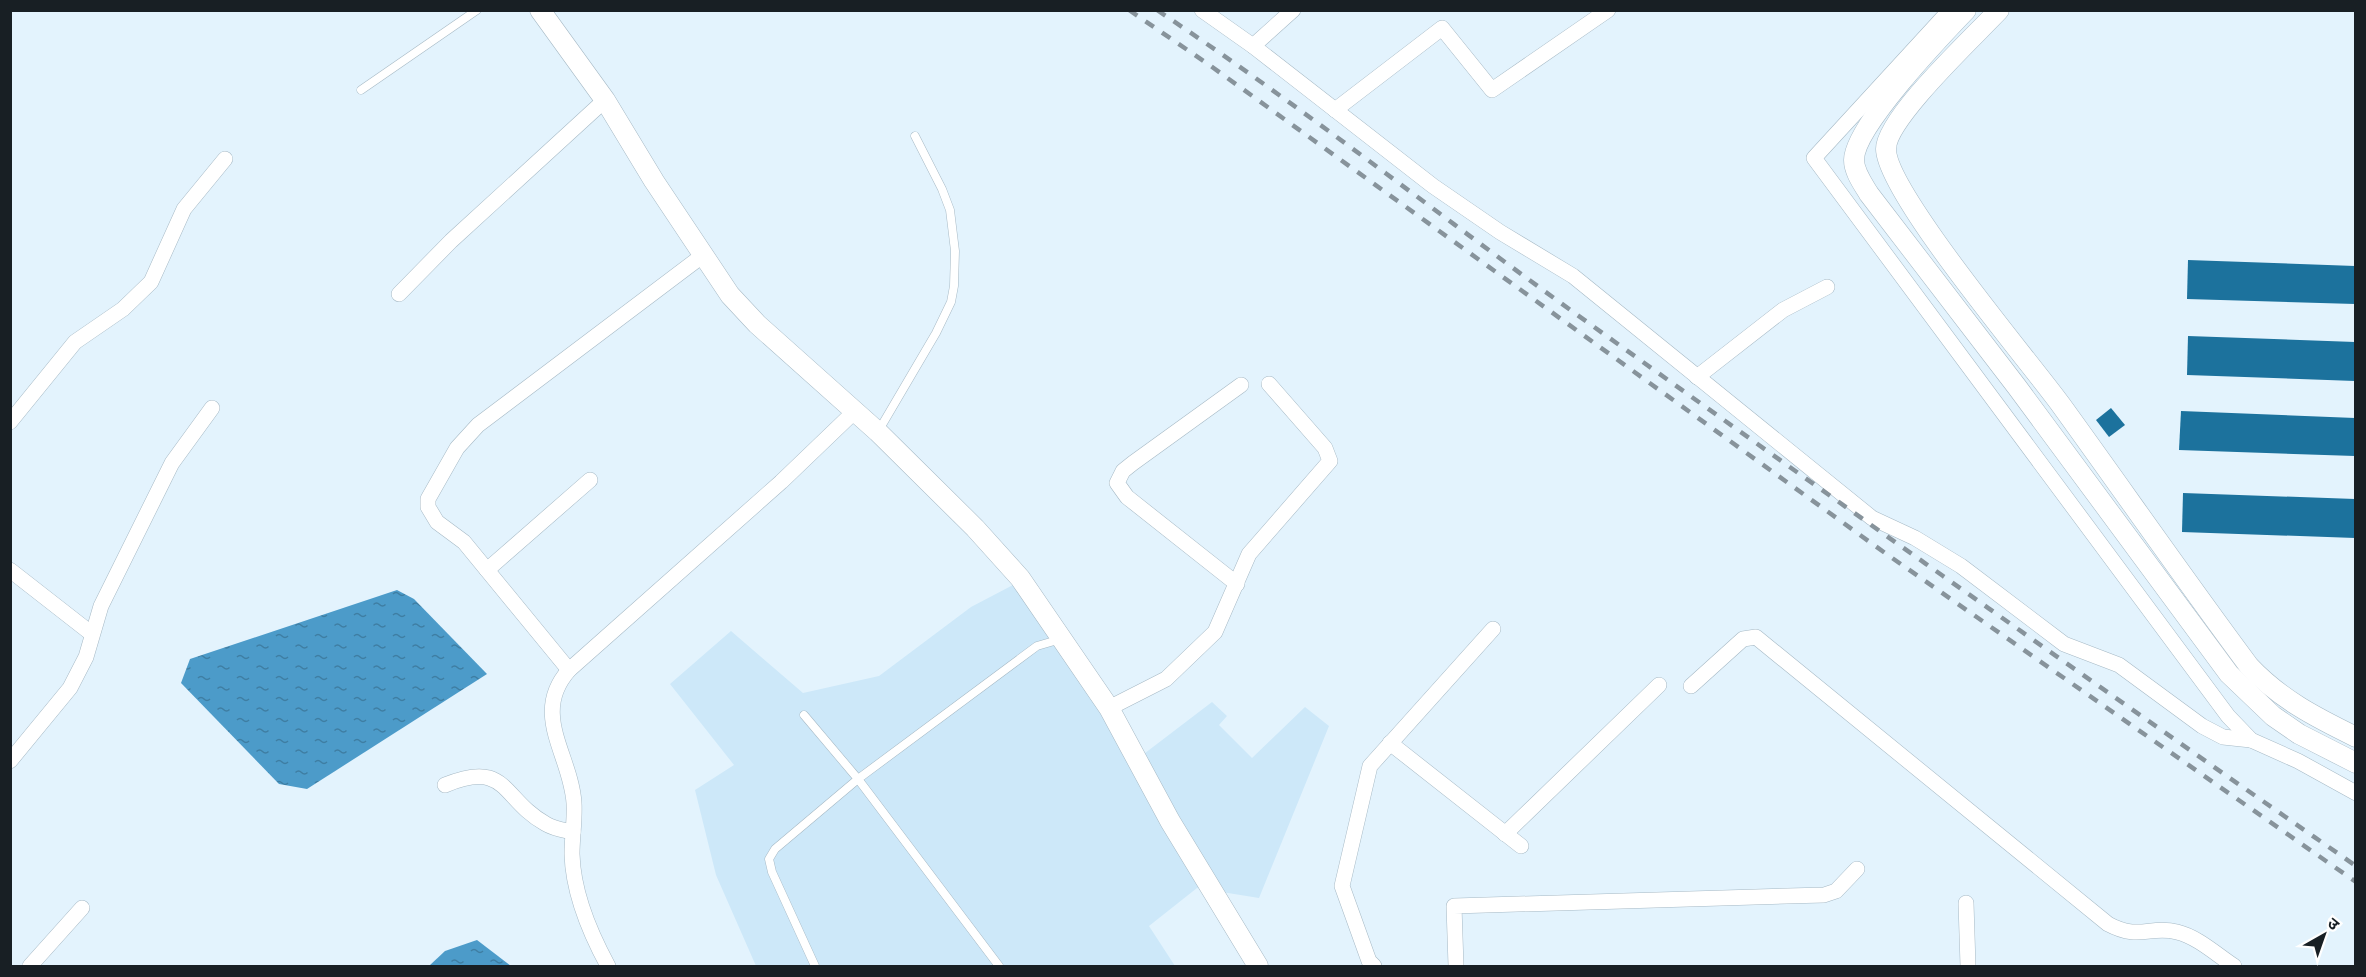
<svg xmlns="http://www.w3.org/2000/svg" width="2366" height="977" font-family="Figtree,'Noto Sans Devanagari',sans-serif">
  <defs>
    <pattern id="water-ripples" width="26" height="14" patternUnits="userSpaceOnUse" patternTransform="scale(1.5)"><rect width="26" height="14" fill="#4c9bc9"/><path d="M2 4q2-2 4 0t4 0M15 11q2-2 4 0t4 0" fill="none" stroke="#3e7ea3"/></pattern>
  </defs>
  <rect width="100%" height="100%" fill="#e3f3fd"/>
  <polygon fill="#cde8f9" points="1013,585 1097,697 1132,763 1212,702 1227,716 1219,725 1252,758 1305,707 1329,726 1259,898 1197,888 1149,926 1175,966 756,966 716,875 695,790 734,765 670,684 731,631 803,693 879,676 971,607"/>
  <g fill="url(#water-ripples)">
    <polygon points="397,590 414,599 487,674 307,789 279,784 181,683 190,659"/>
    <polygon points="477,940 511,966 429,966 445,951"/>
  </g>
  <g fill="#1c729d">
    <polygon points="2188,260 2355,266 2355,304 2187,299"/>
    <polygon points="2188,336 2355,342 2355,381 2187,375"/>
    <polygon points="2111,408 2125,425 2109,437 2096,420"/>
    <polygon points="2181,411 2355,418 2355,456 2179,450"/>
    <polygon points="2183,493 2355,499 2355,538 2182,532"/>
  </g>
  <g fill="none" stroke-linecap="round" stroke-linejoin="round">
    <defs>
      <g id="service">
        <polyline points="361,90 477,10"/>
        <polyline points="879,430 936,333 951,302 954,286 955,251 950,210 942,189 915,136"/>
        <polyline points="804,715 858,779 775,849 769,859 772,872 815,966"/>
        <polyline points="999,966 858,779 1037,646 1061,639"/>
      </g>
      <g id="minor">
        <polyline points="1202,10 1253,46 1433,186 1500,232 1573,276 1872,518 1915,538 1961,566 2064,644 2119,665 2202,726 2223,737 2251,740"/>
        <polyline points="1950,10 1814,158 2228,716 2251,740 2298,761 2356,793"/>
        <polyline points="1253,46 1293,10"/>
        <polyline points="1335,110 1442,28 1492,90 1608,10"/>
        <polyline points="399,294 451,241 605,100"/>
        <polyline points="1697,377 1783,310 1827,287"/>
        <polyline points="10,422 75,342 123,309 151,282 184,209 225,159"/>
        <polyline points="10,570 92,634"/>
        <polyline points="487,570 590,480"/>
        <polyline points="1237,584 1127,497 1117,483 1123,471 1133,463 1241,385"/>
        <polyline points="569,670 464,542 437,522 428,507 428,499 457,448 478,425 702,256"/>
        <path d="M1691,686L1743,639L1756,637L2108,924C2140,941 2150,925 2177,932C2198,937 2217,955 2234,966"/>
        <polyline points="1109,708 1166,679 1215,632 1249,554 1330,461 1325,448 1269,384"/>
        <polyline points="1390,743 1521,846"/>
        <polyline points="10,761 70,688 86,657 101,606 172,463 212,408"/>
        <path d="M445,785C508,759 501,799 546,824C554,829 564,830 573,832"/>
        <polyline points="1505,834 1659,685"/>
        <polyline points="1966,903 1968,966"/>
        <polyline points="30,966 82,908"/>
        <path d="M608,966C590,933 573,892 572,854C572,837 575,820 574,803C571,755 530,714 569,670L781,482L854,412"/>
        <polyline points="1374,966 1369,961 1342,886 1370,766 1493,629"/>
        <polyline points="1456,966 1454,906 1824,895 1836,891 1857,869"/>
      </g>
      <g id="tertiary">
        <polyline points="540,10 605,100 654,181 730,295 757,324 878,432 975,528 1020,578 1109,708 1170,821 1258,966"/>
        <path d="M1966,10C1940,37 1854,127 1854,160C1854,172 1863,184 1869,194L2017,387L2229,674L2273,716L2299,734L2356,763"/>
        <path d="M1999,10C1976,35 1886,118 1886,149C1886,192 2029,361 2061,405C2124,492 2185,580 2249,666C2280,699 2315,717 2356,737"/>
      </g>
    </defs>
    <use href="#service" stroke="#a6b9c5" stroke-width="9"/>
    <use href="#minor" stroke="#a6b9c5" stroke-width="16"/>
    <use href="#tertiary" stroke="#a6b9c5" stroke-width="21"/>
    <use href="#service" stroke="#fff" stroke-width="8"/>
    <use href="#minor" stroke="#fff" stroke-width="15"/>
    <use href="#tertiary" stroke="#fff" stroke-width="20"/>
    <g stroke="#87939b" stroke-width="4.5" stroke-dasharray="10 10" stroke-linecap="butt">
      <polyline points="1129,10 1208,64 1885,553 2356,882"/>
      <path d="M1157,10C1301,106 1436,213 1576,314C1835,500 2094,684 2356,866"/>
    </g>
  </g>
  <rect width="2366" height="977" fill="none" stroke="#181f24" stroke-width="24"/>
  <g transform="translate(2324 935) rotate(40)" stroke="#ffffff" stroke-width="4.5" paint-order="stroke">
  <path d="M0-4.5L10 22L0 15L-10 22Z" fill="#181f24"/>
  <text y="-9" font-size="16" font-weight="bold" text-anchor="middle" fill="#181f24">उ</text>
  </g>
</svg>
